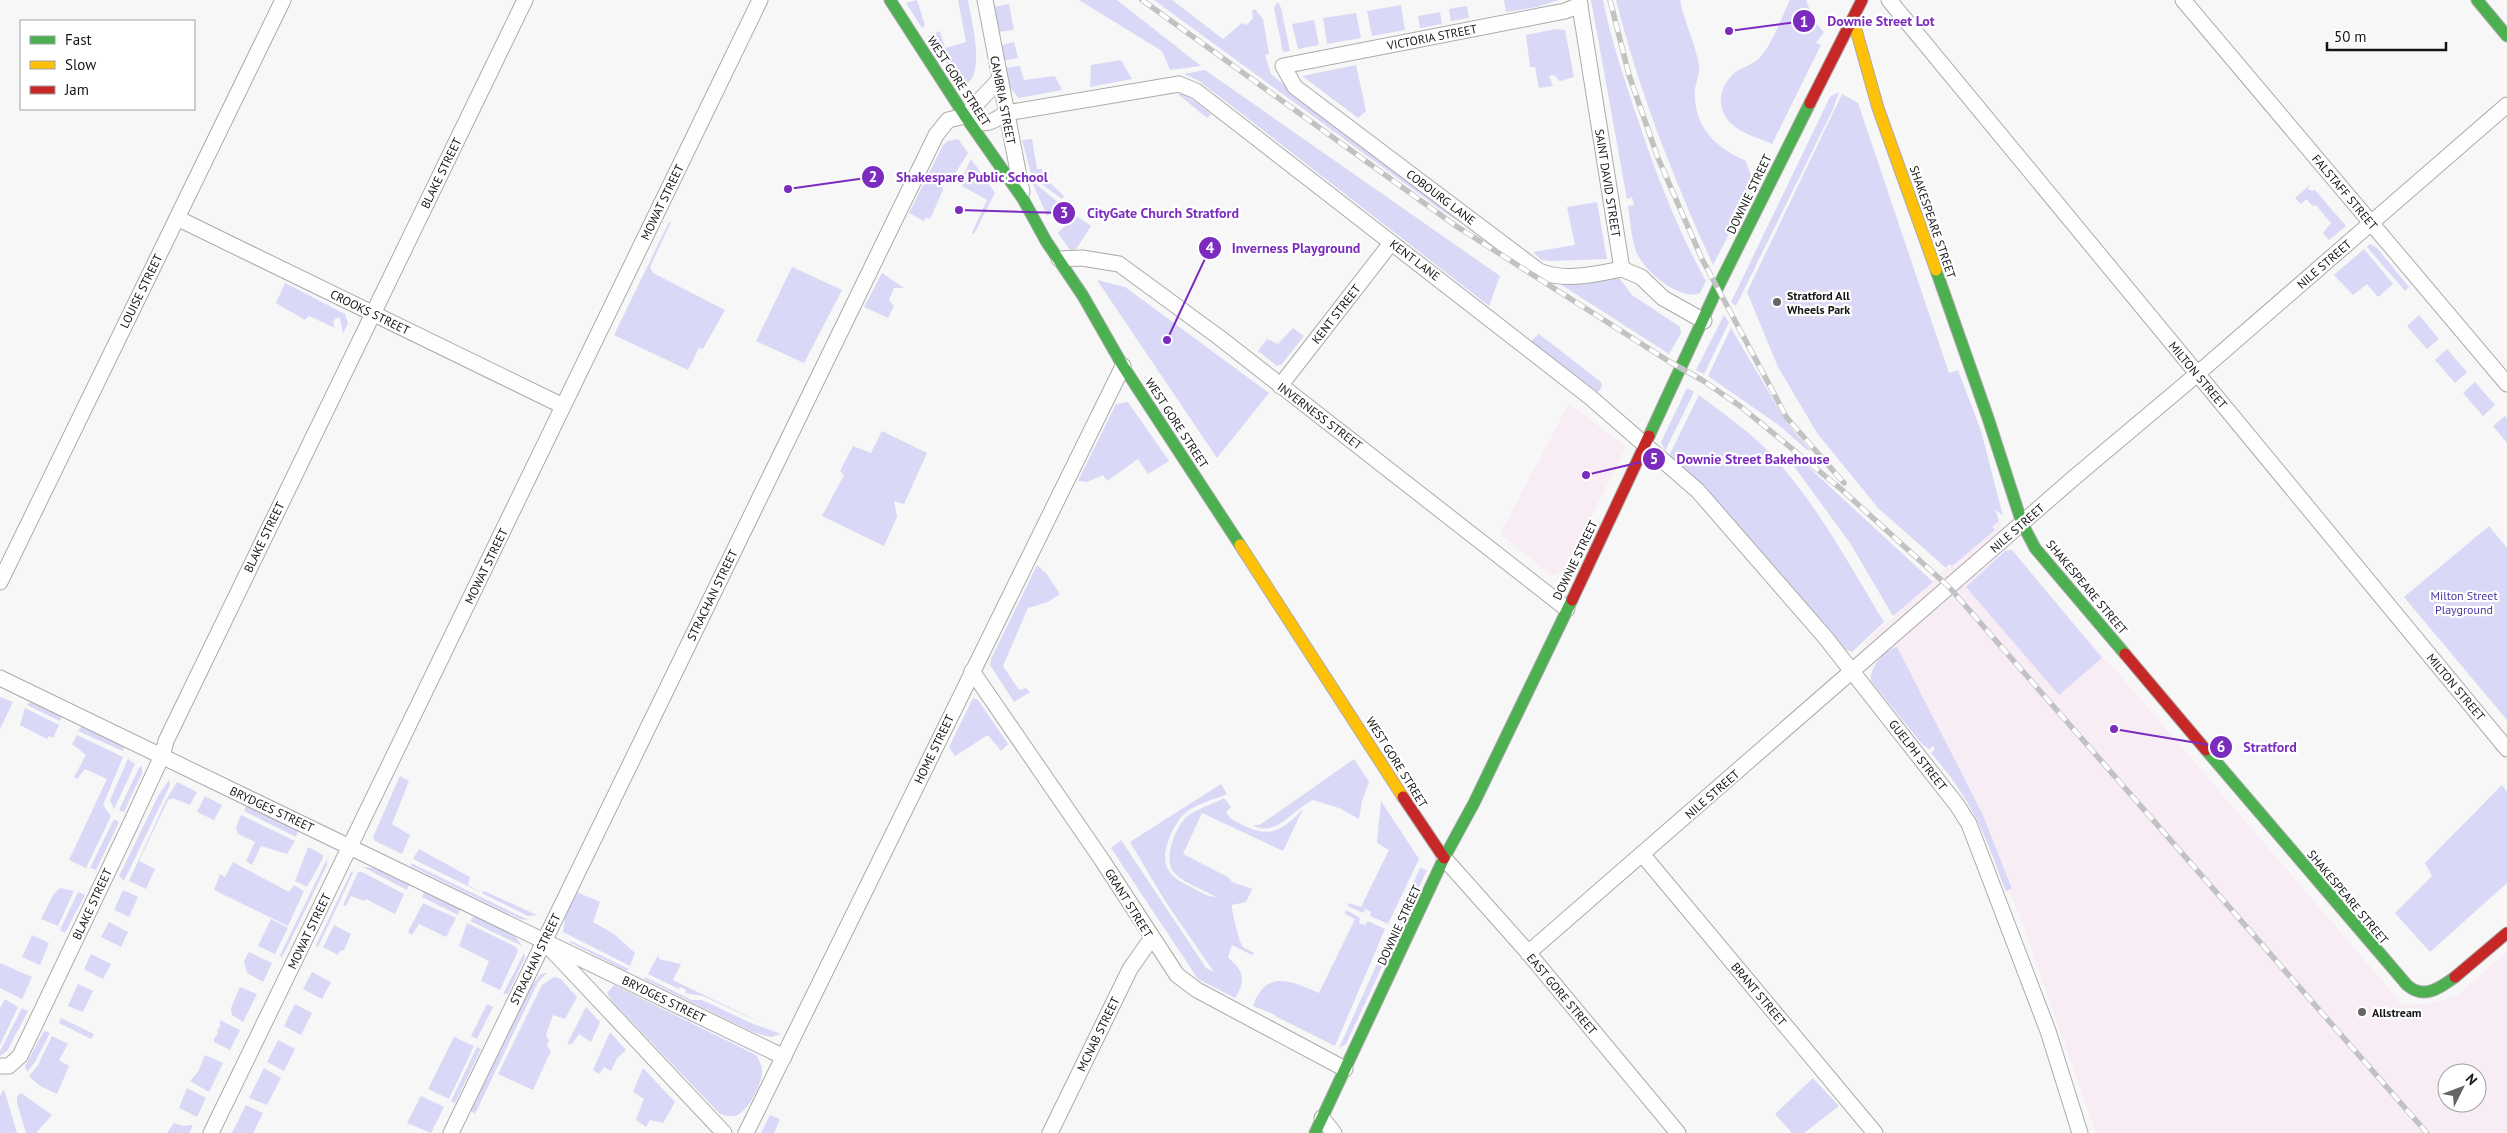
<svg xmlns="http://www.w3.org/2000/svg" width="2507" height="1133" font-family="'PT Sans',sans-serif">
  <rect width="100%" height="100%" fill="#f7f7f7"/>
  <g fill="#f9edf5" fill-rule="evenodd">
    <polygon points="1569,403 1626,447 1564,571 1552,576 1500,534"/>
    <path d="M1999,521L2010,554L2113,667L2403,1005L2434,1003L2458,995L2507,951V1133H2096L2025,931L1969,785L1900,695L1864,643ZM2447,1073H2477V1103H2447Z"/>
  </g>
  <g fill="#d9d8f6">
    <polygon points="917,0 925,25 922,28 906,3"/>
    <path d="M958,0H968C971,19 988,80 962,86L928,36L940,31L945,48L966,42Z"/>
    <polygon points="1079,0 1117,0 1201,66 1170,70 1162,51"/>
    <polygon points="1154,0 1172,0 1223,39 1242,23 1247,25 1253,18 1252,11 1255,9 1263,19 1269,54 1265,55 1271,74 1277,79 1462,220 1460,222 1444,212"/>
    <polygon points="1504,0 1559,0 1537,7 1506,12"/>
    <path d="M1591,0H1603C1611,40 1624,78 1637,117C1656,174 1677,229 1706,281L1700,293C1679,302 1640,268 1635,248C1631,235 1630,219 1628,206L1634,205L1632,197L1627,199Z"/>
    <path d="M1616,0H1680C1684,22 1696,44 1699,66C1700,74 1696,82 1695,89C1693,126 1714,147 1746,161L1754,185L1713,265C1673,177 1640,94 1616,0Z"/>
    <path d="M1790,0H1806L1814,21L1824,32L1816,43L1821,45L1772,144C1760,138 1744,135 1734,126C1715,110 1718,89 1734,73C1741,67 1753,66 1762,55C1773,42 1782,16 1790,0Z"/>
    <polygon points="1278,2 1281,8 1290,51 1283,52 1274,8"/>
    <polygon points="1009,4 1014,30 998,32 994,7"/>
    <polygon points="1401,5 1405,30 1372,36 1367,11"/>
    <polygon points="1467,6 1469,18 1451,21 1449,9"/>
    <polygon points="1440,12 1442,24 1420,28 1418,16"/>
    <polygon points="1356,13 1361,38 1327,44 1323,18"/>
    <polygon points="1314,20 1319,45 1298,49 1292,24"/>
    <polygon points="1556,29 1565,30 1574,77 1560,81 1554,75 1549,76 1553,86 1539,88 1535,67 1530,67 1526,35"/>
    <polygon points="1014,42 1018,58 1002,61 999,46"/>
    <polygon points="1121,60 1132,79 1090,87 1091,65"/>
    <polygon points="1356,65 1366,111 1358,118 1302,76"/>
    <polygon points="1020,66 1024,80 1055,76 1062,90 1019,98 1011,89 1008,90 1004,68"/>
    <polygon points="1205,70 1500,276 1489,306 1228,103 1199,81 1184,74"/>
    <polygon points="1839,92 1833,109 1736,306 1731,302 1830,97"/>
    <polygon points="1178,94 1185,94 1211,114 1207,118"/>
    <polygon points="1842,94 1858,103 1949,373 1958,370 1981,431 2003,516 1995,509 1999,521 1992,527 1995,530 1952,566 1949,564 1946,568 1878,508 1817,433 1778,367 1747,292"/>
    <polygon points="958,139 968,153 954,175 941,183 943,190 930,219 926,217 924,221 909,213 943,145 948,141"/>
    <polygon points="1032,139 1037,169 1042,169 1049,182 1064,196 1062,199 1032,177 1022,140"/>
    <polygon points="971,159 995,193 974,234 972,233 987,200 962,186 963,176"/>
    <polygon points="1035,183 1060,204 1047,216 1033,184"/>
    <polygon points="2310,185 2308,189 2312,191 2315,190 2346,226 2329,240 2323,233 2331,223 2316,205 2313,206 2306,199 2301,204 2295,198"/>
    <polygon points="1597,202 1607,259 1550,261 1542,260 1533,252 1575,245 1567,207"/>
    <polygon points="1068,210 1091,226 1076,249 1070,250 1058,233 1073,218 1067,212"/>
    <polygon points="669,222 671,222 650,267 653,273 725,310 703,349 699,348 688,370 614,335"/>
    <polygon points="2370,244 2377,248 2409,287 2405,291 2367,247"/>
    <polygon points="2364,249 2393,284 2378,297 2367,284 2353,295 2334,275"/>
    <polygon points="792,267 842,290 804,363 756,341"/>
    <polygon points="882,273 904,288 894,288 889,300 894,306 888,318 864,307"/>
    <polygon points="1617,275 1632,295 1680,327 1681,333 1669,354 1557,282"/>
    <polygon points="1097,280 1125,287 1269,393 1217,458"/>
    <polygon points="285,283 345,314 348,323 343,334 340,318 336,318 333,322 335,328 309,316 305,320 276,303"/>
    <polygon points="1724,315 1729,322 1704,374 1696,370"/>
    <polygon points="2419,315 2439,339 2427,349 2407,326"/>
    <polygon points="1293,328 1304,336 1282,364 1277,366 1258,351 1267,339 1278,344"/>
    <polygon points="1731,328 1787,423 1811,451 1807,450 1780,426 1708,376"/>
    <polygon points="1539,334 1601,382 1602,387 1598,392 1531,341"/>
    <polygon points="2447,349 2467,372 2455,383 2435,360"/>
    <polygon points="2475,382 2495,405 2483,416 2463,393"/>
    <polygon points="1687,388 1694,392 1665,451 1661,442"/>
    <path d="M1699,395C1721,412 1745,428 1765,448C1814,498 1848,563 1884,622L1852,652L1843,648L1702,484L1668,458Z"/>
    <polygon points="1128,402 1169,461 1148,474 1138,459 1107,481 1103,475 1087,482 1078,481 1116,404"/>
    <polygon points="2505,416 2507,419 2507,443 2493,426"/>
    <polygon points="882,431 927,453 904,504 894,501 897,517 884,546 822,516 844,475 840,471 853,446 871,453"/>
    <polygon points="1802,461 1933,582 1893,616 1850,543 1793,465"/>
    <polygon points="2489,526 2507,548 2507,720 2404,597"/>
    <polygon points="2012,550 2102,658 2059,695 1966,587 2005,551"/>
    <polygon points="1037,565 1046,573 1060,594 1048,602 1028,608 1003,666 1019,690 1026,688 1030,692 1014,702 990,665 991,659"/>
    <path d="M1897,647L1982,813L2012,889L2006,891L2004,887C1984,831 1971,799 1931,753L1935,749L1933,746L1929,749L1922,744L1871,681C1869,668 1884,650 1897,647Z"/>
    <polygon points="0,697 13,702 0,729"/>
    <polygon points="973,698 978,700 1008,744 1001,751 988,735 955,756 949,747"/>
    <polygon points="31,701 62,716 60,721 27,705"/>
    <polygon points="25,708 59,725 53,738 49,736 47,739 20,725"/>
    <polygon points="82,726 124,746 123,751 78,731"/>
    <polygon points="77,735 123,757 103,805 111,816 86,868 69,860 107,779 85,769 77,779 74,777 86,755 72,744"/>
    <polygon points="128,759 135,764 114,809 110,800"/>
    <path d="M1354,759L1369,782L1362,801L1359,819L1339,808L1313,800C1292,810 1276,838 1252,825H1259L1267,820Z"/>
    <polygon points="142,766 142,773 124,812 119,810 139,768"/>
    <polygon points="400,776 409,781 392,824 410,835 402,854 375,841 373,837"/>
    <polygon points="169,780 170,785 124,881 119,876 158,796"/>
    <polygon points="177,782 197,792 190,805 173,798 168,800 139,861 155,869 146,889 129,881 166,800"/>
    <path d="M1221,784L1227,794C1214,800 1194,804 1184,814C1173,825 1158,856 1169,871C1174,879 1183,883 1191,887C1199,891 1207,897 1216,897C1203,889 1182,883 1173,871C1163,857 1177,823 1189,815C1199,808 1213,804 1224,798L1231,807L1226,812C1230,820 1237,822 1245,826C1271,839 1284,829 1303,809L1283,851L1202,813L1183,854L1228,877L1232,882L1252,889L1246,902L1232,905C1231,909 1240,945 1243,947C1245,949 1251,951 1254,953L1252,955L1232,945L1228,958C1244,970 1246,981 1235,998L1198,979L1111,848L1121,840L1206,968L1214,972L1165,901L1130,842Z"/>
    <polygon points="2502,785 2507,792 2507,883 2430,952 2395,913 2432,876 2425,863"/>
    <polygon points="205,796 222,805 214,820 197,812"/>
    <polygon points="1381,801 1419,859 1388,924 1370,916 1371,912 1365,909 1363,913 1348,906 1348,903 1361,907 1389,850 1377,843"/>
    <polygon points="246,806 298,831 296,837 244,811"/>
    <polygon points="241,815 295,841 287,854 261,846 252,865 246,861 255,842 238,834 236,827"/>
    <polygon points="114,819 119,822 96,870 90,868"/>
    <polygon points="308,847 323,855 323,858 307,887 295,881"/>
    <polygon points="419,849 470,877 468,885 482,893 484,891 537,915 528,916 413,859"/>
    <polygon points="327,859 327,865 282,958 280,955"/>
    <polygon points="233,862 289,892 294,885 304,891 288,926 214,890 220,874 225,877"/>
    <polygon points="411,863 522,917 529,920 520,919 411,866"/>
    <polygon points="363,867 373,868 409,885 407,890"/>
    <polygon points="1420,868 1427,870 1346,1044 1339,1048"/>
    <polygon points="354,871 318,947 316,945 351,872"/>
    <polygon points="358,872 362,872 404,894 395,914 366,899 364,901 351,896 346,906 343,905"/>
    <polygon points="60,888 74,891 58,926 41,919 53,895"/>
    <polygon points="123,890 138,897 129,917 114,910"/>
    <polygon points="78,892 85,895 65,933 60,930"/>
    <polygon points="424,892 460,909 458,915 422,897"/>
    <polygon points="577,892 600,902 593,922 614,934 635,953 630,966 563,932 565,916"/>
    <polygon points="423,903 456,918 446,937 419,924 412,935 408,932"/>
    <path d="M1346,910L1360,918L1359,923L1365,925L1368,921L1385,929L1335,1046L1275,1016L1276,1015L1253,1006C1266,968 1292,982 1319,993L1355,919L1345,914Z"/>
    <polygon points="474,916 515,936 522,946 470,921"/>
    <polygon points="271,919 288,928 275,954 258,946"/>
    <polygon points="109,922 128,932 121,947 101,937"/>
    <polygon points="467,923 516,947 518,951 500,990 481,981 489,961 459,946"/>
    <polygon points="334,925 351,934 344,950 340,951 338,955 323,947"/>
    <polygon points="32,935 49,943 40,965 22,957"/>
    <polygon points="571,941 629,969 626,971 573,944 569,942"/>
    <polygon points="249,952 272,963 263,982 247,973 244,961"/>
    <polygon points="524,953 525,957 508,994 503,994"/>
    <polygon points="91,954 111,964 103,979 84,969"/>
    <polygon points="658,955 659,959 681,964 673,980 772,1028 703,996 685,993 686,990 680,987 679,989 648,974"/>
    <polygon points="0,963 32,977 22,999 0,988"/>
    <polygon points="312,972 331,982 322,999 303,989"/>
    <polygon points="547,973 538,982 475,1114 471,1111 530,988 541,974"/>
    <polygon points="554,977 561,979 577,997 565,1019 553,1015 546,1035 549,1041 547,1046 551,1051 533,1090 498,1074 542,985"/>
    <polygon points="645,977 692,1000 702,1000 751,1023 781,1034 771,1037 755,1033 644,979"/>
    <polygon points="78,984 93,991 83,1012 68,1006"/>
    <path d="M614,985L756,1055C759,1060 762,1065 762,1070C763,1082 750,1108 739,1114C734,1118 726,1116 720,1114L612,1001L607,993Z"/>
    <polygon points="240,987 257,994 243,1022 232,1015 231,1008"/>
    <polygon points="5,999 18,1007 0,1045 0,1008"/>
    <polygon points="295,1004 312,1013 301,1035 284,1026"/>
    <polygon points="487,1004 493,1007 477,1039 471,1036"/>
    <polygon points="586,1007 600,1022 591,1042 579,1034 572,1044 567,1044"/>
    <polygon points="22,1008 28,1011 7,1051 0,1056 0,1051"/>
    <polygon points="61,1018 94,1034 91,1039 59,1023"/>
    <polygon points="220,1020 240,1030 230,1050 214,1042 214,1038 218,1034 217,1030 220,1027"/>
    <polygon points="44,1031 50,1033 35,1062 27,1072 25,1066"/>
    <polygon points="610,1032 626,1050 617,1058 611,1071 604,1067 599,1074 593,1070"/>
    <polygon points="52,1036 68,1044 59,1060 69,1066 57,1094 40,1086 29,1076 38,1065"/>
    <polygon points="454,1037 474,1046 449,1099 428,1089"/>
    <polygon points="278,1040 295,1049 284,1071 267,1062"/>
    <polygon points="477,1047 481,1049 455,1103 451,1101"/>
    <polygon points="205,1055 223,1063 209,1092 190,1081 198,1072"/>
    <polygon points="264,1068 281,1078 267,1105 249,1098"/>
    <polygon points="643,1068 675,1102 663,1123 650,1120 646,1127 636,1120 644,1099 633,1092"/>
    <polygon points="1813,1078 1839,1106 1804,1133 1792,1133 1775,1114"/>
    <polygon points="187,1088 206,1098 197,1117 179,1108"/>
    <polygon points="4,1089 17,1133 0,1133 0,1096"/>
    <polygon points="21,1093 52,1115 36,1133 26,1133 17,1103 17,1096"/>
    <polygon points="421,1096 444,1107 431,1133 407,1123"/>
    <polygon points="246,1105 263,1113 253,1133 232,1133"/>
    <polygon points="770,1115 780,1119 774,1133 761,1133"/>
    <polygon points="174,1123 183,1126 193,1125 189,1133 167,1133"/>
  </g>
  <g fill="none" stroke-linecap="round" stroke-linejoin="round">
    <defs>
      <g id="street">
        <polyline points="985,0 1022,192"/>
        <polyline points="1579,0 1622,269 1641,277 1663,298 1704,321"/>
        <polyline points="1889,0 2507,749"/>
        <polyline points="2183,0 2507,384"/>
        <path d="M1580,5L1565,11L1283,66L1295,87L1539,271C1565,282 1595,274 1622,269"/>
        <path d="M966,117C983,126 991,124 1006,113L1179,84L1196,91L1590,397L1698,491L1825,637L1957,805L1969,824L2048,1031L2080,1133"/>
        <polyline points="177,218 563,406"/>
        <polyline points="1059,259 1082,258 1119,264 1220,338 1567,609"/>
        <polyline points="1280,386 1391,243"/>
        <polyline points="0,582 283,0"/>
        <polyline points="972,671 1102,860 1177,975 1197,990 1345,1069"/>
        <polyline points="0,678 784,1057"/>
        <polyline points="1642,854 1875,1133"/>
        <polyline points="1444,858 1525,949 1678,1133"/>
        <polyline points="550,948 724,1133"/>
        <polyline points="1528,953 2076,476 2189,381 2507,105"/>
        <polyline points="0,1066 9,1066 20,1056 131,823 162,756 166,741 525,0"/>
        <polyline points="1322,1118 1334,1133"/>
        <polyline points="211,1133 760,0"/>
        <polyline points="451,1133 936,135 948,120 965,116 999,80"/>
        <polyline points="746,1133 1123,366"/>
        <polyline points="1050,1133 1130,969 1151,939"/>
      </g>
      <g id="fast">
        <polyline points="890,0 965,116 1023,199 1046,241 1083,296 1123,366 1240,545"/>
        <polyline points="2477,0 2507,36"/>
        <polyline points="1936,270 1988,418 2022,523 2035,548 2125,654"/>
        <polyline points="1649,436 1717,289 1810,103"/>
        <path d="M2206,750L2407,985C2424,1000 2440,988 2455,977"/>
        <polyline points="1315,1133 1444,858 1474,803 1572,600"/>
      </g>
      <g id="slow">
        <polyline points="1853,19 1878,108 1936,270"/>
        <polyline points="1240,545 1403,797"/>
      </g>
      <g id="jam">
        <polyline points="1810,103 1862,0"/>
        <polyline points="1572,600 1649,436"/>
        <polyline points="2125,654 2206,750"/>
        <polyline points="1403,797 1444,858"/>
        <polyline points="2455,977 2507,933"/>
      </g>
    </defs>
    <use href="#street" stroke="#ababab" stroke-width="17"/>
    <use href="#fast" stroke="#ababab" stroke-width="13"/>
    <use href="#slow" stroke="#ababab" stroke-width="13"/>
    <use href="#jam" stroke="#ababab" stroke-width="13"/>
    <use href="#street" stroke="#fefefe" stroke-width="15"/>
    <use href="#fast" stroke="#4caf50" stroke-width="11"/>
    <use href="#slow" stroke="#ffc107" stroke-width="11"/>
    <use href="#jam" stroke="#c62828" stroke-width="11"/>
    <defs>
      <g id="rail">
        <polyline points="1142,0 1456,226 1670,362 1702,380 1740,406 1841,489 1949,587 2427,1133"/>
        <polyline points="1610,0 1629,75 1658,158 1702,259 1787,418 1844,483"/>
      </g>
    </defs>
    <use href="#rail" stroke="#c2c2c2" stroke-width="5.5"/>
    <use href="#rail" stroke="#fff" stroke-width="4" stroke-dasharray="11" stroke-linecap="butt"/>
  </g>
  <g fill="#646465" stroke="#fff" stroke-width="2">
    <circle cx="1777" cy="302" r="5"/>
    <circle cx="2362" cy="1012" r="5"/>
  </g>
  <g text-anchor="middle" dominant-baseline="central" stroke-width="4.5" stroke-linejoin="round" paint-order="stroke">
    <g font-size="12" fill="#151516" stroke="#fff">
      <text transform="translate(1432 37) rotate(-11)">VICTORIA STREET</text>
      <text transform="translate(959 81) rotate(57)">WEST GORE STREET</text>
      <text transform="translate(1003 100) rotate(79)">CAMBRIA STREET</text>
      <text transform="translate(441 173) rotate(-64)">BLAKE STREET</text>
      <text transform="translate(1608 183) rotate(81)">SAINT DAVID STREET</text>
      <text transform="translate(2345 192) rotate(50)">FALSTAFF STREET</text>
      <text transform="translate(1749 194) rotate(-64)">DOWNIE STREET</text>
      <text transform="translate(1441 197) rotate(37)">COBOURG LANE</text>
      <text transform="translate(662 202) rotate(-64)">MOWAT STREET</text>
      <text transform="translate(1933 222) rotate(71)">SHAKESPEARE STREET</text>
      <text transform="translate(1415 260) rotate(37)">KENT LANE</text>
      <text transform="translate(2324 264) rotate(-41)">NILE STREET</text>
      <text transform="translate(141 291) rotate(-64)">LOUISE STREET</text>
      <text transform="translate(370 312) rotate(26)">CROOKS STREET</text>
      <text transform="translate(1336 314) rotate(-52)">KENT STREET</text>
      <text transform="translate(2198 375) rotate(50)">MILTON STREET</text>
      <text transform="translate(1320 416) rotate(37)">INVERNESS STREET</text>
      <text transform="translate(1177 423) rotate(57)">WEST GORE STREET</text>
      <text transform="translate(2017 528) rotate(-41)">NILE STREET</text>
      <text transform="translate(264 537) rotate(-64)">BLAKE STREET</text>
      <text transform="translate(1575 560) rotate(-64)">DOWNIE STREET</text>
      <text transform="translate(486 566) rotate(-64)">MOWAT STREET</text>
      <text transform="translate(2087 587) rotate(50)">SHAKESPEARE STREET</text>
      <text transform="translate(712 595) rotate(-64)">STRACHAN STREET</text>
      <text transform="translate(2456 687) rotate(50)">MILTON STREET</text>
      <text transform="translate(934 749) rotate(-64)">HOME STREET</text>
      <text transform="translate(1918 755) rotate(52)">GUELPH STREET</text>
      <text transform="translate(1397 762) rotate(58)">WEST GORE STREET</text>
      <text transform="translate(1712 794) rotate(-41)">NILE STREET</text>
      <text transform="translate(272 809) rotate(25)">BRYDGES STREET</text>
      <text transform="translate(2348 897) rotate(50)">SHAKESPEARE STREET</text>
      <text transform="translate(1129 903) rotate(58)">GRANT STREET</text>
      <text transform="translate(92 904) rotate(-65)">BLAKE STREET</text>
      <text transform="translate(1399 925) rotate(-65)">DOWNIE STREET</text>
      <text transform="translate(309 931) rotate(-64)">MOWAT STREET</text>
      <text transform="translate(535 959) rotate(-64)">STRACHAN STREET</text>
      <text transform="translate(1562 994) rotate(50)">EAST GORE STREET</text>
      <text transform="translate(1759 994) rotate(50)">BRANT STREET</text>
      <text transform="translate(664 999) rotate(26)">BRYDGES STREET</text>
      <text transform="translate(1098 1034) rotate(-64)">MCNAB STREET</text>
    </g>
    <g font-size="12" font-weight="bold" fill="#151516" stroke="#fff" text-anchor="start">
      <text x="1787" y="295">Stratford All<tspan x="1787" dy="14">Wheels Park</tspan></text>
      <text x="2372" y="1012">Allstream</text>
    </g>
    <g font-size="12" fill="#4b379e" stroke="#fff">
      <text x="2464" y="595">Milton Street<tspan x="2464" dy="14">Playground</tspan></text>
    </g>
  </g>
  <path fill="none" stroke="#7b2cbf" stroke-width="2" d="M1729 31L1804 21M788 189L873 177M959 210L1064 213M1167 340L1210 248M1586 475L1654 459M2114 729L2221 747"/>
  <g fill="#7b2cbf" stroke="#fff" stroke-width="2">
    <circle cx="1729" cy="31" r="5"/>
    <circle cx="788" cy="189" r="5"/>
    <circle cx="959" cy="210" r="5"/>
    <circle cx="1167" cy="340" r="5"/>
    <circle cx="1586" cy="475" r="5"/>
    <circle cx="2114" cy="729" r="5"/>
    <circle cx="1804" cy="21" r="12"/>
    <circle cx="873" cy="177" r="12"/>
    <circle cx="1064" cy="213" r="12"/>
    <circle cx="1210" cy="248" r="12"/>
    <circle cx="1654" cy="459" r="12"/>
    <circle cx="2221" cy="747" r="12"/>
  </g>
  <g font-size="15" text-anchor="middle" font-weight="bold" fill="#fff">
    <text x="1804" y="27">1</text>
    <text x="873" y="182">2</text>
    <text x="1064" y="218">3</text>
    <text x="1210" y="253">4</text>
    <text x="1654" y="464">5</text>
    <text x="2221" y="752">6</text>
  </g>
  <g font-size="14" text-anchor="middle" font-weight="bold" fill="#7b2cbf" stroke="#fff" stroke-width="4.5" stroke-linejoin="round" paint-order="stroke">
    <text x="1881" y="26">Downie Street Lot</text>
    <text x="972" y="182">Shakespare Public School</text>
    <text x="1163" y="218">CityGate Church Stratford</text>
    <text x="1296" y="253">Inverness Playground</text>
    <text x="1753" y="464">Downie Street Bakehouse</text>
    <text x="2270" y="752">Stratford</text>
  </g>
  <rect x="20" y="20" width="175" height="90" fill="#ffffff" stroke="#a1a1a2"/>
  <rect x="30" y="36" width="25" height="8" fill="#4caf50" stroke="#a1a1a2"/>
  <text x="65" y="45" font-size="15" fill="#151516">Fast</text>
  <rect x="30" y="61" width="25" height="8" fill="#ffc107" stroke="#a1a1a2"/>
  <text x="65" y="70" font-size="15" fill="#151516">Slow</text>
  <rect x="30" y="86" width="25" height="8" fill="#c62828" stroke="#a1a1a2"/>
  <text x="65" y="95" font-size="15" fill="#151516">Jam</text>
  <g transform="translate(2462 1088) rotate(48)"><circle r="24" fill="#ffffff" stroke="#a1a1a2"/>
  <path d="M0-4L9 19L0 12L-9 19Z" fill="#646465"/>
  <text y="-8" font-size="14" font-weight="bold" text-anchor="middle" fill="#151516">N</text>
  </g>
  <path d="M2327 42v8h119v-8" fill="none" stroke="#151516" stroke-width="2.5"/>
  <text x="2334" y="42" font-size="15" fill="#151516" stroke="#ffffff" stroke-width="4" paint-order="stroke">50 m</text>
</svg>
